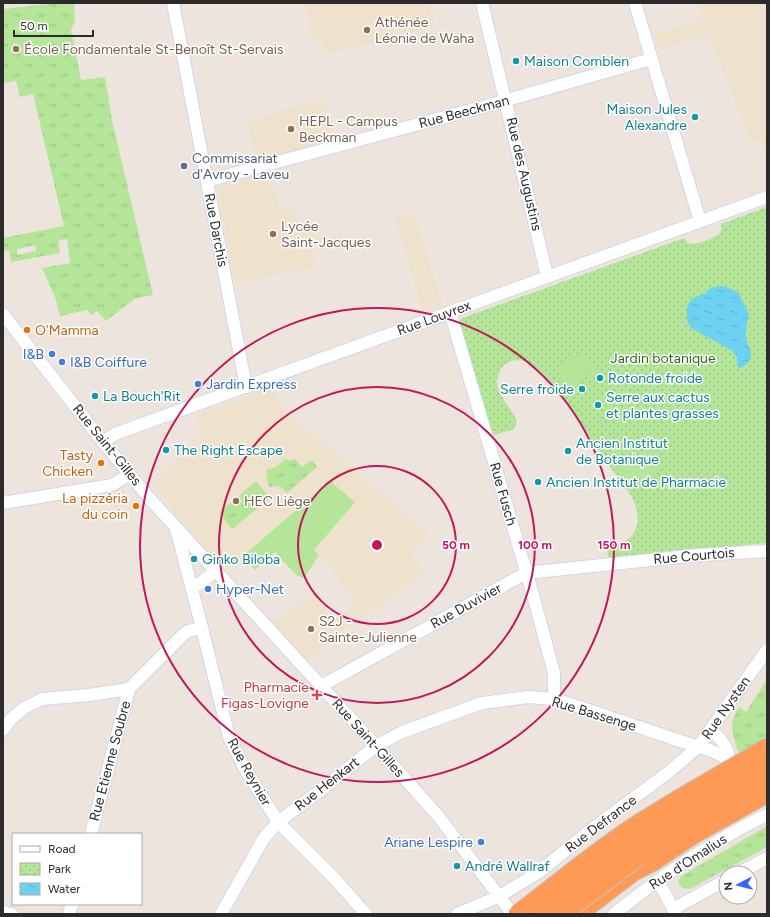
<svg xmlns="http://www.w3.org/2000/svg" width="770" height="917" font-family="Figtree,sans-serif">
  <defs>
    <pattern id="grass-tufts" width="24" height="20" patternUnits="userSpaceOnUse"><rect width="24" height="20" fill="#b4e598"/><path d="M3 7l-1-3M5 7V3M7 7l1-3M15 17l-1-3M17 17v-4M19 17l1-3" fill="none" stroke="#9bc583"/></pattern>
    <pattern id="park-dots" width="8" height="8" patternUnits="userSpaceOnUse"><rect width="8" height="8" fill="#b4e598"/><path d="M2 2h.1M6 6h.1" fill="none" stroke="#9bc583" stroke-width="1.8" stroke-linecap="round"/></pattern>
    <pattern id="water-ripples" width="26" height="14" patternUnits="userSpaceOnUse"><rect width="26" height="14" fill="#6dd2f1"/><path d="M2 4q2-2 4 0t4 0M15 11q2-2 4 0t4 0" fill="none" stroke="#5fb4cf"/></pattern>
  </defs>
  <rect width="100%" height="100%" fill="#ede5dd"/>
  <g fill="#efe2cc">
    <polygon points="304,3 428,3 435,27 402,36 401,34 357,47 326,54 322,41 313,42"/>
    <polygon points="697,3 767,3 767,155 761,139 750,142 709,35 658,49 654,34 703,19"/>
    <polygon points="326,100 336,139 255,161 247,121 280,112 281,109"/>
    <polygon points="268,175 273,192 276,192 281,211 293,208 298,227 315,222 322,241 311,245 318,267 235,283 217,188"/>
    <polygon points="413,211 443,304 423,311 394,217"/>
    <polygon points="271,388 290,415 431,534 409,551 426,572 304,661 271,624 313,593 328,612 326,614 333,625 337,622 336,619 358,602 314,550 355,502 330,481 224,572 151,484 201,432 194,415"/>
  </g>
  <g fill="url(#grass-tufts)" fill-rule="evenodd">
    <path d="M57,3H74L75,21L71,30L81,80L105,77L112,120L153,295L134,299L106,321L97,311L91,315L87,310L60,316L55,297L42,268L70,263L67,239L58,241L60,253L11,262L9,250L4,251L3,252V238L64,226L33,94L20,97L16,81L3,83V9ZM35,245L36,251L17,255V249Z"/>
    <polygon points="286,459 290,461 295,459 302,467 312,460 317,467 287,493 280,486 269,487 266,470 276,467"/>
    <polygon points="256,481 270,498 232,529 219,513"/>
    <path d="M767,680V737L741,758C733,739 727,725 739,707L746,712Z"/>
    <polygon points="767,826 767,847 690,889 682,888 678,882 681,876"/>
  </g>
  <path fill="url(#park-dots)" d="M767,207V543L608,558L607,548C627,544 641,533 637,511C634,495 620,481 611,468C593,442 575,416 558,390C554,384 538,369 532,365C526,360 516,359 509,362C505,364 500,368 499,373C491,392 510,404 517,421L514,429L491,436L458,322L462,318L684,238L688,243C697,246 711,239 719,234L722,228L721,224Z"/>
  <g fill="#b4e598">
    <path d="M579,356L588,359L597,369L564,393C555,379 561,359 579,356Z"/>
    <path d="M652,449C655,452 658,455 659,460C664,482 632,488 619,471Z"/>
    <polygon points="330,481 355,502 314,550 319,555 304,578 296,575 275,552 255,570 243,556"/>
  </g>
  <path fill="url(#water-ripples)" d="M723,286L738,292L749,314C748,321 745,329 746,336C749,354 759,357 739,369L737,364V357L731,350L691,328L687,321V307L691,300L700,295L705,294L710,288Z"/>
  <g fill="none" stroke-linecap="round" stroke-linejoin="round">
    <defs>
      <g id="minor">
        <polyline points="173,3 246,387"/>
        <polyline points="482,3 547,276"/>
        <polyline points="635,3 700,221"/>
        <polyline points="207,181 497,103 651,59"/>
        <polyline points="450,312 533,595 554,673 554,699"/>
        <polyline points="3,314 103,442 150,499 376,746 439,817 511,912"/>
        <polyline points="103,442 115,434 767,197"/>
        <polyline points="3,503 112,485 130,474"/>
        <polyline points="176,528 202,628 229,737 245,769 278,822 333,877 366,914"/>
        <polyline points="192,589 216,571"/>
        <polyline points="321,686 526,573 698,555 767,551"/>
        <polyline points="711,729 721,740 727,749 729,761"/>
        <polyline points="3,730 11,719 24,708 42,699 89,695 129,689 184,634 188,631 202,628"/>
        <polyline points="91,834 129,689"/>
        <polyline points="739,873 767,858"/>
        <polyline points="658,881 676,914"/>
        <polyline points="673,909 726,880"/>
        <polyline points="3,912 12,914"/>
        <polyline points="69,914 72,904"/>
        <polyline points="221,914 264,838 278,822 321,790 376,746 402,732 482,703 528,697 554,699 579,707 698,747 710,750 728,759"/>
        <polyline points="457,914 500,896 539,872 592,829 670,771 698,747 767,650"/>
        <path d="M614,914C650,885 688,858 729,835C741,828 754,821 767,815"/>
      </g>
      <polyline id="highway" points="579,914 634,872 652,863"/>
    </defs>
    <use href="#minor" stroke="#d2d6e4" stroke-width="14"/>
    <use href="#highway" stroke="#c4c4c4" stroke-width="19"/>
    <use href="#minor" stroke="#fff" stroke-width="12"/>
    <use href="#highway" stroke="#ff9a56" stroke-width="17"/>
    <polyline stroke="#9fa3b6" stroke-width="3" points="520,914 521,914"/>
    <defs>
      <g id="highway-bridge">
        <polyline points="652,863 694,835 767,794"/>
        <path d="M517,914C555,885 592,854 631,828C675,799 722,774 767,747"/>
        <polyline points="542,914 611,860 653,830 767,763"/>
        <polyline points="563,914 659,842 707,811 767,777"/>
      </g>
    </defs>
    <use href="#highway-bridge" stroke="#c4c4c4" stroke-width="19" stroke-linecap="butt"/>
    <use href="#highway-bridge" stroke="#ff9a56" stroke-width="17"/>
  </g>
  <g fill="none" stroke="#c2185b" stroke-width="2">
    <circle cx="377" cy="545" r="79"/>
    <circle cx="377" cy="545" r="158"/>
    <circle cx="377" cy="545" r="237"/>
  </g>
  <g fill="#8d6e63" stroke="#fff" stroke-width="1.5">
    <circle cx="367" cy="30" r="4"/>
    <circle cx="16" cy="49" r="4"/>
    <circle cx="291" cy="129" r="4"/>
    <circle cx="273" cy="234" r="4"/>
    <circle cx="236" cy="501" r="4"/>
    <circle cx="311" cy="629" r="4"/>
  </g>
  <g fill="#0f9aa8" stroke="#fff" stroke-width="1.5">
    <circle cx="516" cy="61" r="4"/>
    <circle cx="695" cy="117" r="4"/>
    <circle cx="600" cy="378" r="4"/>
    <circle cx="582" cy="389" r="4"/>
    <circle cx="95" cy="396" r="4"/>
    <circle cx="598" cy="405" r="4"/>
    <circle cx="166" cy="450" r="4"/>
    <circle cx="568" cy="451" r="4"/>
    <circle cx="538" cy="482" r="4"/>
    <circle cx="194" cy="559" r="4"/>
    <circle cx="457" cy="866" r="4"/>
  </g>
  <circle fill="#5c6f8a" stroke="#fff" stroke-width="1.5" cx="184" cy="166" r="4"/>
  <g fill="#e8710a" stroke="#fff" stroke-width="1.5">
    <circle cx="27" cy="330" r="4"/>
    <circle cx="101" cy="463" r="4"/>
    <circle cx="136" cy="506" r="4"/>
  </g>
  <g fill="#3f7fe0" stroke="#fff" stroke-width="1.5">
    <circle cx="52" cy="354" r="4"/>
    <circle cx="62" cy="362" r="4"/>
    <circle cx="198" cy="384" r="4"/>
    <circle cx="208" cy="589" r="4"/>
    <circle cx="481" cy="842" r="4"/>
  </g>
  <path fill="#e0444e" stroke="#fff" stroke-width="1.5" d="M315 689h4v4h4v4h-4v4h-4v-4h-4v-4h4z"/>
  <g text-anchor="middle" dominant-baseline="central" stroke-width="3" stroke-linejoin="round" paint-order="stroke">
    <g font-size="14" fill="#785e54" stroke="#fff" text-anchor="start">
      <text x="375" y="22">Athénée<tspan x="375" dy="16">Léonie de Waha</tspan></text>
      <text x="24" y="49">École Fondamentale St-Benoît St-Servais</text>
      <text x="299" y="121">HEPL - Campus<tspan x="299" dy="16">Beckman</tspan></text>
      <text x="281" y="226">Lycée<tspan x="281" dy="16">Saint-Jacques</tspan></text>
      <text x="244" y="501">HEC Liège</text>
      <text x="319" y="621">S2J -<tspan x="319" dy="16">Sainte-Julienne</tspan></text>
    </g>
    <g font-size="14" fill="#0d838f" stroke="#fff" text-anchor="start">
      <text x="524" y="61">Maison Comblen</text>
      <text x="687" y="109" text-anchor="end">Maison Jules<tspan x="687" dy="16">Alexandre</tspan></text>
      <text x="608" y="378">Rotonde froide</text>
      <text x="574" y="389" text-anchor="end">Serre froide</text>
      <text x="103" y="396">La Bouch'Rit</text>
      <text x="606" y="397">Serre aux cactus<tspan x="606" dy="16">et plantes grasses</tspan></text>
      <text x="576" y="443">Ancien Institut<tspan x="576" dy="16">de Botanique</tspan></text>
      <text x="174" y="450">The Right Escape</text>
      <text x="546" y="482">Ancien Institut de Pharmacie</text>
      <text x="202" y="559">Ginko Biloba</text>
      <text x="465" y="866">André Wallraf</text>
    </g>
    <g font-size="14" fill="#2b2b2b" stroke="#fff">
      <text transform="translate(464 112) rotate(-15)">Rue Beeckman</text>
      <text transform="translate(524 174) rotate(77)">Rue des Augustins</text>
      <text transform="translate(216 230) rotate(79)">Rue Darchis</text>
      <text transform="translate(434 318) rotate(-20)">Rue Louvrex</text>
      <text transform="translate(107 445) rotate(51)">Rue Saint-Gilles</text>
      <text transform="translate(503 494) rotate(74)">Rue Fusch</text>
      <text transform="translate(694 556) rotate(-5)">Rue Courtois</text>
      <text transform="translate(466 606) rotate(-29)">Rue Duvivier</text>
      <text transform="translate(726 708) rotate(-55)">Rue Nysten</text>
      <text transform="translate(594 714) rotate(17)">Rue Bassenge</text>
      <text transform="translate(368 738) rotate(48)">Rue Saint-Gilles</text>
      <text transform="translate(110 761) rotate(-75)">Rue Etienne Soubre</text>
      <text transform="translate(249 772) rotate(61)">Rue Reynier</text>
      <text transform="translate(327 784) rotate(-38)">Rue Henkart</text>
      <text transform="translate(601 824) rotate(-37)">Rue Defrance</text>
      <text transform="translate(688 862) rotate(-33)">Rue d'Omalius</text>
    </g>
    <g font-size="14" fill="#4e5e75" stroke="#fff" text-anchor="start">
      <text x="192" y="158">Commissariat<tspan x="192" dy="16">d'Avroy - Laveu</tspan></text>
    </g>
    <g font-size="14" fill="#c56008" stroke="#fff" text-anchor="end">
      <text x="35" y="330" text-anchor="start">O'Mamma</text>
      <text x="93" y="455">Tasty<tspan x="93" dy="16">Chicken</tspan></text>
      <text x="128" y="498">La pizzéria<tspan x="128" dy="16">du coin</tspan></text>
    </g>
    <g font-size="14" fill="#366cbe" stroke="#fff" text-anchor="start">
      <text x="44" y="354" text-anchor="end">I&amp;B</text>
      <text x="70" y="362">I&amp;B Coiffure</text>
      <text x="206" y="384">Jardin Express</text>
      <text x="216" y="589">Hyper-Net</text>
      <text x="473" y="842" text-anchor="end">Ariane Lespire</text>
    </g>
    <g font-size="14" fill="#2c6a19" stroke="#fff">
      <text x="663" y="358">Jardin botanique</text>
    </g>
    <g font-size="14" fill="#be3a42" stroke="#fff" text-anchor="end">
      <text x="309" y="687">Pharmacie<tspan x="309" dy="16">Figas-Lovigne</tspan></text>
    </g>
  </g>
  <circle cx="377" cy="545" r="6" fill="#c2185b" stroke="#fff" stroke-width="2"/>
  <g font-size="12" text-anchor="middle" font-weight="bold" fill="#c2185b" stroke="#fff" stroke-width="3" stroke-linejoin="round" paint-order="stroke">
    <text x="456" y="549">50 m</text>
    <text x="535" y="549">100 m</text>
    <text x="614" y="549">150 m</text>
  </g>
  <rect width="770" height="917" fill="none" stroke="#2b2b2b" stroke-width="8"/>
  <rect x="12" y="833" width="130" height="72" fill="#ffffff" stroke="#aaaaaa"/>
  <rect x="20" y="846" width="20" height="6" fill="#ffffff" stroke="#aaaaaa"/>
  <text x="48" y="853" font-size="12" fill="#2b2b2b">Road</text>
  <rect x="20" y="863" width="20" height="12" fill="url(#park-dots)" stroke="#aaaaaa"/>
  <text x="48" y="873" font-size="12" fill="#2b2b2b">Park</text>
  <rect x="20" y="883" width="20" height="12" fill="url(#water-ripples)" stroke="#aaaaaa"/>
  <text x="48" y="893" font-size="12" fill="#2b2b2b">Water</text>
  <g transform="translate(738 885) rotate(263)"><circle r="19" fill="#ffffff" stroke="#aaaaaa"/>
  <path d="M0-3L7 15L0 10L-7 15Z" fill="#3964fe"/>
  <text y="-6" font-size="11" font-weight="bold" text-anchor="middle" fill="#2b2b2b">N</text>
  </g>
  <path d="M14 30v6h79v-6" fill="none" stroke="#2b2b2b" stroke-width="2"/>
  <text x="20" y="30" font-size="12" fill="#2b2b2b" stroke="#ffffff" stroke-width="3" paint-order="stroke">50 m</text>
</svg>
